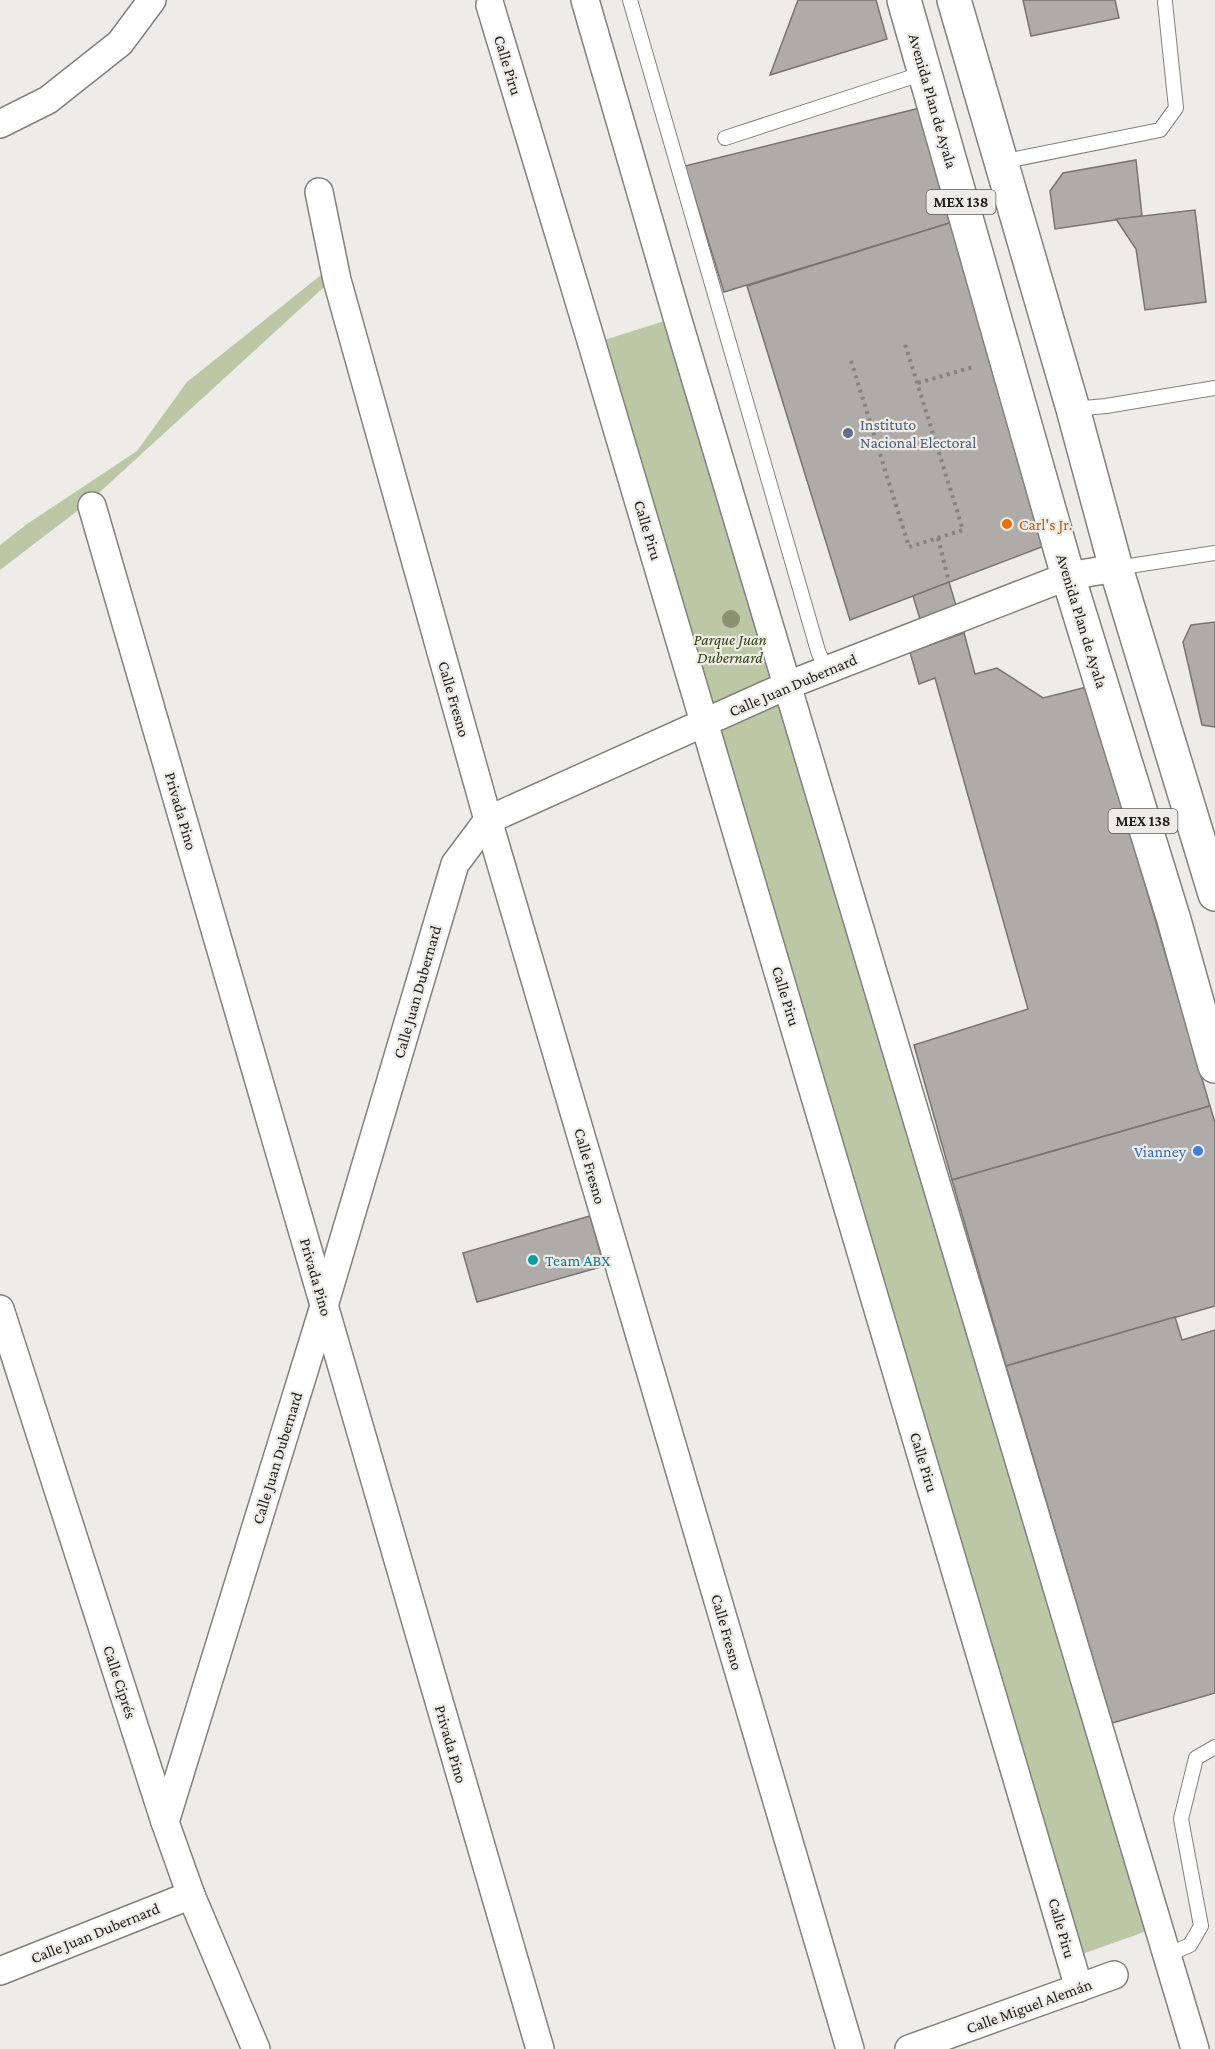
<svg xmlns="http://www.w3.org/2000/svg" width="1215" height="2049" font-family="'Crimson Pro',serif">
  <rect width="100%" height="100%" fill="#edece8"/>
  <g fill="#bbc7a5">
    <polygon points="326,271 335,277 89,502 0,570 0,545 27,524 137,451 187,382"/>
    <polygon points="677,317 1158,1927 1071,1958 592,344"/>
  </g>
  <g fill="#aeaba8" stroke="#787571" stroke-width="1.5">
    <polygon points="798,0 876,0 887,39 770,75"/>
    <polygon points="1023,0 1115,0 1119,18 1031,36"/>
    <polygon points="924,107 956,221 724,292 685,166"/>
    <polygon points="1136,160 1142,216 1055,229 1050,191 1063,173"/>
    <polygon points="1195,210 1206,302 1145,310 1136,249 1116,219"/>
    <polygon points="956,221 1052,543 850,620 747,286"/>
    <polygon points="949,582 964,633 928,646 913,596"/>
    <polygon points="1215,622 1215,727 1202,725 1183,642 1191,625"/>
    <polygon points="964,633 975,674 997,668 1043,698 1087,687 1210,1106 952,1180 914,1045 1028,1009 935,678 919,684 910,652"/>
    <polygon points="1210,1106 1215,1123 1215,1306 1006,1366 952,1180"/>
    <polygon points="590,1216 604,1266 477,1302 463,1253"/>
    <polygon points="1175,1317 1182,1340 1215,1330 1215,1693 1112,1723 1006,1366"/>
  </g>
  <g fill="none" stroke-linecap="round" stroke-linejoin="round">
    <defs>
      <g id="lane">
        <polyline points="630,0 818,651 826,670"/>
        <polyline points="725,138 924,73"/>
        <polyline points="1001,162 1160,130 1176,108 1165,2"/>
        <polyline points="1073,409 1106,406 1215,388"/>
        <polyline points="1116,568 1215,553"/>
        <polyline points="1167,1955 1190,1945 1201,1926 1181,1819 1196,1758 1215,1747"/>
      </g>
      <g id="street">
        <polyline points="585,0 677,317 1195,2049"/>
        <polyline points="490,5 592,344 1079,1988"/>
        <polyline points="0,124 48,100 120,43 152,0"/>
        <polyline points="319,192 337,280 488,820 850,2049"/>
        <polyline points="92,506 540,2049"/>
        <polyline points="0,1309 165,1822 191,1895 256,2049"/>
        <polyline points="165,1822 324,1306 455,864 488,820 788,685 1068,576 1116,568"/>
        <polyline points="0,1971 191,1895"/>
        <polyline points="909,2049 1114,1975"/>
      </g>
      <g id="primary">
        <polyline points="904,0 1068,576 1174,920 1215,1066"/>
        <polyline points="954,0 1073,409 1116,568 1215,894"/>
      </g>
    </defs>
    <use href="#lane" stroke="#82817d" stroke-width="16"/>
    <use href="#street" stroke="#82817d" stroke-width="30"/>
    <use href="#primary" stroke="#82817d" stroke-width="36"/>
    <g stroke="#838380" stroke-width="4" stroke-dasharray="3 4.5" stroke-linecap="butt">
      <polyline points="851,361 909,547 963,530 905,344"/>
      <polyline points="918,383 973,367"/>
      <polyline points="938,538 949,582"/>
    </g>
    <use href="#lane" stroke="#fff" stroke-width="14"/>
    <use href="#street" stroke="#fff" stroke-width="27"/>
    <use href="#primary" stroke="#fff" stroke-width="33"/>
  </g>
  <circle fill="#899171" cx="731" cy="619" r="9"/>
  <circle fill="#5c6f8a" stroke="#edece8" stroke-width="2" cx="848" cy="433" r="6"/>
  <circle fill="#e8710a" stroke="#edece8" stroke-width="2" cx="1007" cy="524" r="6"/>
  <circle fill="#3f7fe0" stroke="#edece8" stroke-width="2" cx="1198" cy="1151" r="6"/>
  <circle fill="#0f9aa8" stroke="#edece8" stroke-width="2" cx="533" cy="1260" r="6"/>
  <g text-anchor="middle" dominant-baseline="central" stroke-width="4.5" stroke-linejoin="round" paint-order="stroke">
    <g fill="#edece8" stroke="#5c5c59" stroke-width="1.5">
      <rect x="926.5" y="190" width="69" height="24" rx="4.5"/>
      <rect x="1108.5" y="809" width="69" height="24" rx="4.5"/>
    </g>
    <g font-size="15" font-weight="bold" fill="#1e1e1c">
      <text x="961" y="202">MEX 138</text>
      <text x="1143" y="821">MEX 138</text>
    </g>
    <g font-size="16" fill="#1e1e1c" stroke="#edece8">
      <text transform="translate(508 65) rotate(73)">Calle Piru</text>
      <text transform="translate(933 101) rotate(74)">Avenida Plan de Ayala</text>
      <text transform="translate(648 530) rotate(73)">Calle Piru</text>
      <text transform="translate(1082 621) rotate(73)">Avenida Plan de Ayala</text>
      <text transform="translate(793 685) rotate(-23)">Calle Juan Dubernard</text>
      <text transform="translate(454 699) rotate(74)">Calle Fresno</text>
      <text transform="translate(181 811) rotate(74)">Privada Pino</text>
      <text transform="translate(417 992) rotate(-74)">Calle Juan Dubernard</text>
      <text transform="translate(786 996) rotate(73)">Calle Piru</text>
      <text transform="translate(590 1166) rotate(74)">Calle Fresno</text>
      <text transform="translate(316 1277) rotate(74)">Privada Pino</text>
      <text transform="translate(277 1458) rotate(-73)">Calle Juan Dubernard</text>
      <text transform="translate(924 1462) rotate(73)">Calle Piru</text>
      <text transform="translate(727 1632) rotate(74)">Calle Fresno</text>
      <text transform="translate(120 1682) rotate(72)">Calle Ciprés</text>
      <text transform="translate(451 1744) rotate(74)">Privada Pino</text>
      <text transform="translate(1062 1928) rotate(74)">Calle Piru</text>
      <text transform="translate(95 1933) rotate(-22)">Calle Juan Dubernard</text>
      <text transform="translate(1029 2006) rotate(-20)">Calle Miguel Alemán</text>
    </g>
    <g font-size="16" fill="#4e5e75" stroke="#edece8" text-anchor="start">
      <text x="860" y="424">Instituto<tspan x="860" dy="18">Nacional Electoral</tspan></text>
    </g>
    <g font-size="16" fill="#c56008" stroke="#edece8" text-anchor="start">
      <text x="1019" y="524">Carl's Jr.</text>
    </g>
    <g font-size="16" font-style="italic" fill="#384610" stroke="#edece8">
      <text x="730" y="639">Parque Juan<tspan x="730" dy="18">Dubernard</tspan></text>
    </g>
    <g font-size="16" fill="#366cbe" stroke="#edece8" text-anchor="end">
      <text x="1186" y="1151">Vianney</text>
    </g>
    <g font-size="16" fill="#0d838f" stroke="#edece8" text-anchor="start">
      <text x="545" y="1260">Team ABX</text>
    </g>
  </g>
</svg>
